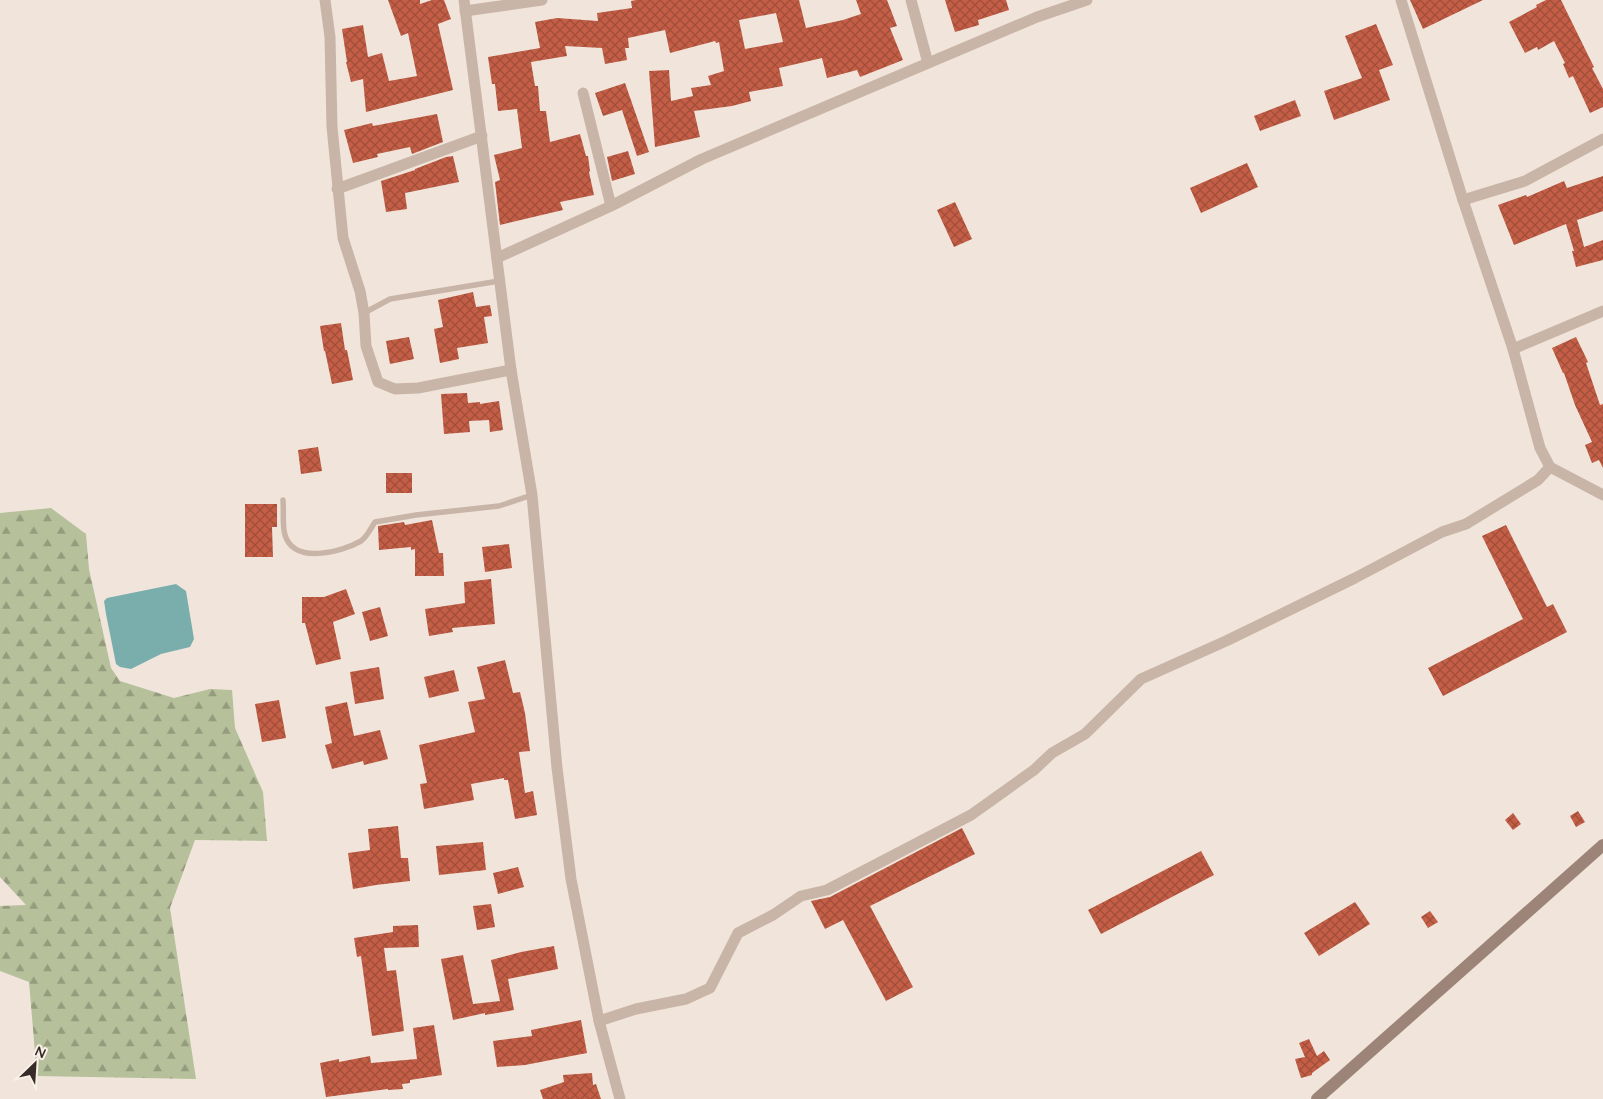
<svg xmlns="http://www.w3.org/2000/svg" width="1603" height="1099" font-family="Quicksand,sans-serif">
  <defs>
    <pattern id="forest-firs" width="22" height="20" patternUnits="userSpaceOnUse" patternTransform="scale(1.25)"><rect width="22" height="20" fill="#b6c09b"/><path d="M5 1l3.5 6h-7zM16 11l3.5 6h-7z" fill="#959c7e"/></pattern>
    <pattern id="building-cross-hatch" width="8" height="8" patternUnits="userSpaceOnUse" patternTransform="scale(1.25)"><rect width="8" height="8" fill="#c45e46"/><path d="M0 0l8 8M0 8l8-8" fill="none" stroke="#a04e3a"/></pattern>
  </defs>
  <rect width="100%" height="100%" fill="#f1e5db"/>
  <polygon fill="url(#forest-firs)" points="51,508 86,534 89,569 111,668 120,681 174,698 210,689 232,690 235,728 263,792 267,841 195,840 170,908 196,1079 37,1076 29,982 0,971 0,906 26,905 0,877 0,513"/>
  <polygon fill="#7aaead" points="176,584 186,591 194,639 190,647 161,654 131,669 120,667 116,664 106,614 104,601 107,598"/>
  <g fill="url(#building-cross-hatch)" fill-rule="evenodd">
    <polygon points="388,0 420,0 420,4 432,0 444,0 451,19 438,24 453,90 366,112 363,79 351,82 346,62 347,62 342,29 363,25 368,57 382,53 389,81 417,76 408,33 401,36"/>
    <path d="M636,0H799L806,28L843,20L861,14L856,0H887L897,26L890,28L903,60L860,77L857,70L827,78L822,58L779,68L783,86L749,92L751,101L732,106L694,111L700,137L655,147L649,71L669,70L671,101L693,96L691,88L711,85L708,76L724,71L719,42L716,43L715,41L670,53L665,30L628,38L629,48H625L627,60L605,64L602,48L565,46L567,56L531,62L535,86H538L540,111H546L550,142L580,134L586,156H588L590,171L589,172L594,195L560,202L563,210L500,225L495,182L500,180L494,155L522,148L517,109L498,111L495,84H492L488,57L540,48L535,22L557,18L598,21L597,13L632,8L631,1ZM776,13L783,42L745,49L739,20Z"/>
    <polygon points="945,0 1006,0 1009,10 978,20 979,25 955,32"/>
    <polygon points="1410,0 1483,0 1423,29"/>
    <polygon points="1546,0 1561,0 1587,53 1594,67 1592,68 1603,89 1603,107 1590,113 1573,76 1569,78 1563,64 1565,63 1554,41 1538,50 1537,47 1525,53 1509,22 1537,7 1536,5"/>
    <polygon points="1376,24 1393,65 1379,70 1390,100 1334,120 1324,91 1362,78 1345,36"/>
    <polygon points="625,83 649,152 637,156 622,110 603,116 595,93"/>
    <polygon points="1295,100 1301,116 1260,131 1254,116"/>
    <polygon points="437,114 443,142 412,154 410,147 377,154 378,157 353,163 344,130 372,123 373,126"/>
    <polygon points="628,151 635,174 612,181 607,157"/>
    <polygon points="453,156 459,182 405,193 407,209 386,212 381,181 415,170 415,169 446,157"/>
    <polygon points="1247,163 1258,187 1201,213 1190,188"/>
    <polygon points="1603,176 1603,211 1577,220 1584,247 1603,240 1603,260 1576,267 1572,251 1574,251 1566,224 1514,245 1498,205 1526,195 1527,197 1564,181 1567,188"/>
    <polygon points="955,202 972,239 954,247 937,210"/>
    <polygon points="473,292 476,307 490,305 492,316 484,317 488,343 457,348 459,359 440,363 434,329 443,327 438,300"/>
    <polygon points="341,323 345,350 347,350 353,380 332,384 325,351 324,351 320,326"/>
    <polygon points="409,337 414,359 390,364 386,341"/>
    <polygon points="1576,337 1588,362 1586,363 1600,405 1603,404 1603,468 1599,460 1592,463 1585,445 1592,442 1575,405 1564,373 1563,373 1552,348"/>
    <polygon points="467,393 468,403 480,402 480,404 499,401 503,430 490,432 489,420 469,421 470,432 444,434 441,394"/>
    <polygon points="318,447 322,471 301,474 298,450"/>
    <rect x="386" y="473" width="26" height="20"/>
    <polygon points="245,504 277,504 277,527 272,527 273,557 245,557"/>
    <polygon points="432,520 439,553 443,553 444,576 415,576 415,549 411,550 411,547 379,550 378,526 404,522 405,525"/>
    <polygon points="1506,525 1547,607 1553,604 1567,632 1443,696 1428,668 1523,619 1482,536"/>
    <polygon points="509,544 512,568 485,572 482,547"/>
    <polygon points="491,579 495,624 452,628 453,632 429,636 425,609 465,603 464,582"/>
    <polygon points="346,589 355,614 333,622 341,659 316,665 305,623 302,623 302,597 324,597"/>
    <polygon points="380,607 388,636 370,641 362,612"/>
    <polygon points="505,660 513,693 520,692 525,713 530,751 519,752 525,793 533,791 537,815 515,819 508,780 504,780 504,778 471,784 474,800 424,809 420,784 427,783 419,745 475,732 468,702 485,699 477,667"/>
    <polygon points="379,667 384,699 355,704 350,672"/>
    <polygon points="454,670 459,691 429,698 424,677"/>
    <polygon points="279,700 286,738 262,742 255,704"/>
    <polygon points="347,702 354,736 380,730 388,759 364,765 363,761 332,769 325,745 332,743 325,707"/>
    <polygon points="1578,811 1585,822 1576,827 1570,816"/>
    <polygon points="1513,813 1521,824 1513,830 1505,820"/>
    <polygon points="398,826 401,858 408,858 410,881 376,885 353,889 348,853 370,850 368,829"/>
    <polygon points="962,828 975,854 870,906 913,987 886,1001 843,920 825,929 811,901 830,897"/>
    <polygon points="483,842 486,870 439,875 436,846"/>
    <polygon points="1201,851 1214,875 1101,934 1088,910"/>
    <polygon points="518,867 524,887 498,894 493,873"/>
    <polygon points="1355,902 1370,924 1319,956 1304,933"/>
    <polygon points="491,904 495,927 477,930 473,906"/>
    <polygon points="1430,911 1438,922 1428,928 1421,917"/>
    <polygon points="418,925 419,947 384,948 387,971 396,970 404,1031 372,1036 361,956 357,957 354,938 393,932 393,926"/>
    <polygon points="554,946 558,969 508,979 514,1010 485,1015 485,1013 453,1020 441,959 463,955 473,1004 500,1001 491,960 521,952"/>
    <polygon points="581,1020 587,1053 525,1065 497,1067 493,1041 532,1036 531,1030"/>
    <polygon points="434,1025 442,1075 410,1080 410,1083 402,1084 403,1089 388,1090 388,1089 326,1097 320,1063 339,1059 339,1062 370,1056 371,1063 417,1059 413,1028"/>
    <polygon points="1309,1039 1317,1056 1324,1051 1330,1060 1312,1073 1312,1075 1301,1078 1295,1059 1305,1057 1299,1043"/>
    <polygon points="592,1073 593,1085 596,1084 601,1099 543,1099 540,1090 564,1082 563,1075"/>
  </g>
  <g fill="none" stroke-linecap="round" stroke-linejoin="round">
    <g stroke="#c9b5a7" stroke-width="5.5">
      <polyline points="364,313 390,299 499,281"/>
      <path d="M283,500C284,511 282,525 285,535C294,565 342,552 361,541C367,537 371,528 375,522L416,515L499,506L532,495"/>
    </g>
    <g stroke="#c9b5a7" stroke-width="11">
      <polyline points="325,0 330,37 332,127 343,238 360,291 364,313 366,346 378,382 395,389 418,388 511,370"/>
      <polyline points="464,0 511,370 532,495 557,768 571,879 599,1021 620,1099"/>
      <polyline points="911,0 928,63"/>
      <polyline points="1401,0 1463,200 1513,349 1540,448 1550,467 1603,495"/>
      <polyline points="465,11 542,0"/>
      <polyline points="583,93 611,206"/>
      <polyline points="337,189 482,136"/>
      <polyline points="1463,200 1525,181 1603,139"/>
      <polyline points="497,258 611,206 702,159 1037,17 1087,0"/>
      <polyline points="1513,349 1603,311"/>
      <polyline points="599,1021 636,1009 686,999 710,988 738,933 773,915 801,896 827,890 971,815 1034,770 1052,753 1085,734 1141,679 1226,641 1355,578 1442,532 1466,524 1538,480 1550,467"/>
    </g>
    <polyline stroke="#9d8478" stroke-width="12" points="1317,1099 1603,845"/>
  </g>
  <g transform="translate(35 1064) rotate(25)" stroke="#f9f0e7" stroke-width="4" paint-order="stroke">
  <path d="M0-4L9 19L0 12L-9 19Z" fill="#362b27"/>
  <text y="-8" font-size="14" font-weight="bold" text-anchor="middle" fill="#362b27">N</text>
  </g>
</svg>
